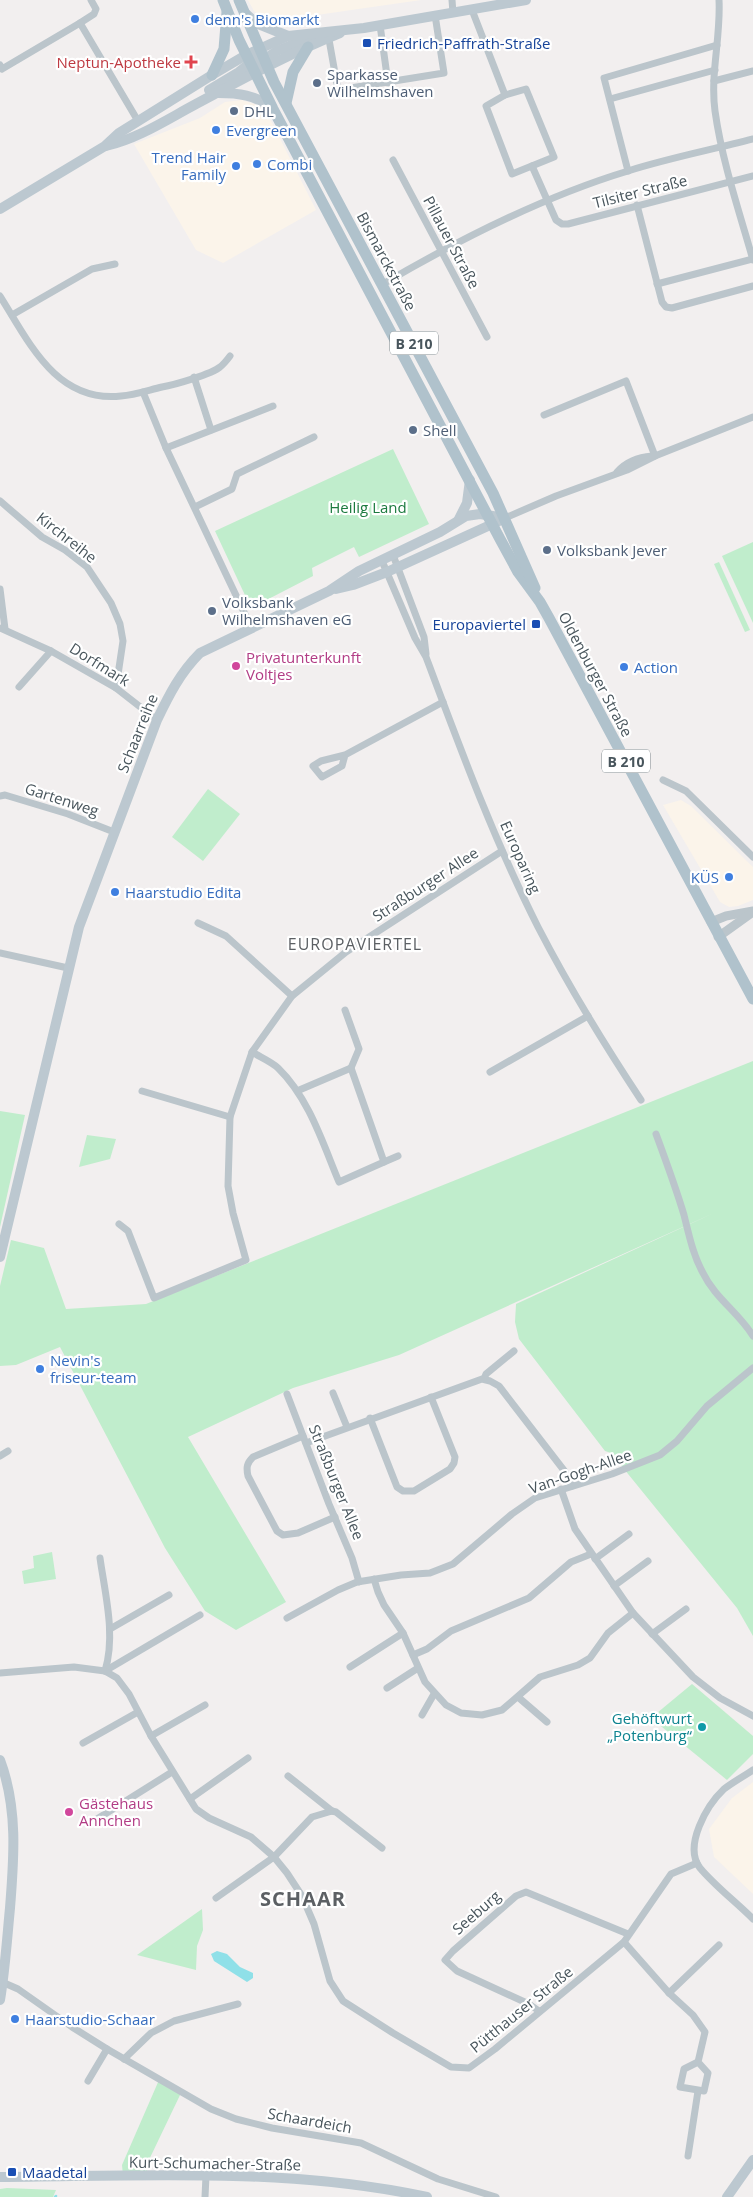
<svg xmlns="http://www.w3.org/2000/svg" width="753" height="2197" font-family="'Open Sans',sans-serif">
  <rect width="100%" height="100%" fill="#f2efef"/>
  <g fill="#fbf4ea">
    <polygon points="248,0 421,0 275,21 261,16 254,11"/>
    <polygon points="242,100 257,105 267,113 316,210 223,263 196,250 134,144 200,118 225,102"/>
    <polygon points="681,800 691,806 753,867 753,900 738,906 729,907 720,902 663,805"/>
    <polygon points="753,1782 753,1894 714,1857 709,1829 732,1798"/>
  </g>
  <g fill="#c0edcc">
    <polygon points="393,449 429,524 359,557 354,547 312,568 313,576 251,608 215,531"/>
    <polygon points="753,542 753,623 722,556"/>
    <polygon points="719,562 750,630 745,632 714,564"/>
    <polygon points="208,789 240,814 203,861 172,837"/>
    <polygon points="753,1061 753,1636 737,1608 611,1453 605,1451 519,1339 515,1322 516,1304 714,1213 399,1355 293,1388 188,1437 286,1602 236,1630 205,1611 165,1548 60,1347 16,1365 0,1366 0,1286 11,1240 44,1248 66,1309 146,1304"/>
    <polygon points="0,1111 25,1115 0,1227"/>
    <polygon points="87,1135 116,1139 110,1159 79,1167"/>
    <polygon points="52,1552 56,1579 24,1584 22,1571 34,1568 33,1556"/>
    <polygon points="692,1684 753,1736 753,1754 727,1780 651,1718"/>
    <polygon points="202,1909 203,1930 197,1946 196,1970 137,1955"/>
    <polygon points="159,2080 181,2093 147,2164 147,2176 123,2176 122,2165"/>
    <polygon points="7,2188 56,2190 53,2197 0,2197 0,2189"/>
  </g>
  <polygon fill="#8fe0e8" points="217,1951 227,1954 240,1967 253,1973 253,1978 247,1982 214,1961 211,1954"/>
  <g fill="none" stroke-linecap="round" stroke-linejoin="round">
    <polyline stroke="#8fe0e8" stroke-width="2.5" points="55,2197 56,2196"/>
    <g stroke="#bbc5cb" stroke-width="7">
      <polyline points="91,0 96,9 94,14 80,23 138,121"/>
      <polyline points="452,0 453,13"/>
      <path d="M719,0C721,37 710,74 715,111C722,161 739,211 753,260"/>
      <polyline points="472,10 505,95"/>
      <polyline points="380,25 388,83"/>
      <polyline points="328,34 338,90 444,73 435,15"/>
      <polyline points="0,65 2,69 80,23"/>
      <polyline points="714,81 753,71"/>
      <polygon points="526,89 554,157 512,174 486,106 505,95"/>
      <polyline points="610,99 715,70"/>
      <polyline points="393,160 487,337"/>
      <polyline points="532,166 556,220 562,224 568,224 753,176"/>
      <polyline points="628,171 604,78 717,45"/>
      <polyline points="637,205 662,302 666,307 672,308 753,286"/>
      <path d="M383,284C460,239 542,197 628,171C669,158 711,150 753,139"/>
      <polyline points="657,284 753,259"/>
      <path d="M0,296C29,342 56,403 121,396C135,395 149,390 162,387C174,385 212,374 220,367C224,364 227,360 230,356"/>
      <polyline points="12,315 92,269 115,264"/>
      <polyline points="194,377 211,430"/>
      <polyline points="143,392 166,448 252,629"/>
      <polyline points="544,415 626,381 655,456"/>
      <polyline points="166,448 273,406"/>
      <path d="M617,472C626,462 639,457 652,456"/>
      <polyline points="0,501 42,537 65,550 87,567 111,603 120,624 123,641 116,688"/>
      <polyline points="195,507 232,489 237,474 314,437"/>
      <polyline points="505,518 556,496 627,470 655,456 753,417"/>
      <polyline points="393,555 424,637 426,654"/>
      <path d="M382,561L415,638L426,657C460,748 494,840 538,927C569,987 604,1044 641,1100"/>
      <polyline points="0,589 5,629"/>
      <polyline points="0,628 51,651 116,688 157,720"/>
      <polyline points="19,687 51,651"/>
      <polyline points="345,755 342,766 322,777 313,766 321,761 345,755 443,702"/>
      <polyline points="663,780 686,791 753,857"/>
      <polyline points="0,796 5,795 68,814 114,832"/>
      <polyline points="198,923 226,936 292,996"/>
      <polyline points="0,953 68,968"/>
      <polyline points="345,1010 359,1049 351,1068"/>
      <path d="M252,1052C260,1057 272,1062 278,1068C309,1098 323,1144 339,1182L384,1162L351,1068L297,1091"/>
      <polyline points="490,1072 588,1016"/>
      <polyline points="142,1091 230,1117"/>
      <path d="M656,1134C666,1161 676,1188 684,1215C689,1235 693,1255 703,1273C715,1298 739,1313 753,1336"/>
      <polyline points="384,1162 398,1156"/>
      <polyline points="119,1224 128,1231 154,1298 246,1260 233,1213 228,1186 230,1117 252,1052 292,996 346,952 502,851"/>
      <polyline points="484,1379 486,1374 514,1351"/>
      <polyline points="333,1393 347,1427"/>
      <polyline points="287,1394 329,1504 352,1558 359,1582"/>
      <polyline points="370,1418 397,1487 403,1491 414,1491 450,1469 454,1463 455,1457 431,1397"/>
      <path d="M303,1436L253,1457C247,1463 246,1467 248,1476L277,1531L283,1535L298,1533L335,1517"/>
      <polyline points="306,1443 482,1379 490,1381 499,1386 566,1473 572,1486"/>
      <polyline points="0,1456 8,1451"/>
      <polyline points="561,1489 575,1529 633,1613 693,1677 720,1698 753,1716"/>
      <path d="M100,1558C105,1594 116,1635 105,1671"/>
      <polyline points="595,1559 629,1534"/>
      <polyline points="374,1579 378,1592 384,1605 403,1633 425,1682 446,1705 461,1713 482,1715 502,1710 540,1677 578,1665 590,1658 608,1633 633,1613"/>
      <polyline points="614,1586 648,1561"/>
      <polyline points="287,1618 338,1590 357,1582 401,1575 430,1573 453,1564 512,1514 535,1498 612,1474 660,1455 677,1441 707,1406 753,1368"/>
      <polyline points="110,1629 169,1595"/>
      <polyline points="652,1634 686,1609"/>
      <polyline points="413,1655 427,1649 451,1631 529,1598 571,1562 591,1554"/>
      <polyline points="350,1667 403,1633"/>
      <polyline points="105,1671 200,1615"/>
      <polyline points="0,1673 74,1667 105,1671 117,1678 129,1694 151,1736 196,1809 209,1818 251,1837 274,1857 287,1873 302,1896 314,1924 330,1981 343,2001 393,2033 451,2067 469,2068 495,2049 624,1942 671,1874 697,1863"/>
      <polyline points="387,1688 418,1668"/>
      <polyline points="518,1697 547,1722"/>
      <polyline points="422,1715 434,1694"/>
      <polyline points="151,1736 205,1705"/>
      <polyline points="83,1743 138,1712"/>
      <path d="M753,1770C744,1776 733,1782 724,1789C707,1805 683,1846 700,1868C715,1886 736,1902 753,1919"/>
      <polyline points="288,1776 332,1811"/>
      <polyline points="190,1799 248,1758"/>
      <polyline points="97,1819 172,1772"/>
      <polyline points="216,1898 274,1857 312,1817 332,1811 336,1812 382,1848"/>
      <polyline points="624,1942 669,1993 693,2015 705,2032 698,2062 684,2069 680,2087 704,2091 708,2073 698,2062"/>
      <polyline points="2,1982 18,1989 72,2027 107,2049 211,2109 236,2119 272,2128 361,2143 438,2179 496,2197"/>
      <polyline points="669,1993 719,1945"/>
      <polyline points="539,2011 529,2004 457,1971 445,1960 453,1951 516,1896 526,1892 628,1934"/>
      <polyline points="124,2059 151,2033 174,2021 238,2004"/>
      <polyline points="88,2081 107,2049"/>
      <polyline points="688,2156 698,2091"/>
      <polyline points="205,2197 206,2176"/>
    </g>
    <g stroke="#bbc5cb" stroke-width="9">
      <polyline points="711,922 726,916 753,911"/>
      <polyline points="718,937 753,912"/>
    </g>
    <g stroke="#bcc8d0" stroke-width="10">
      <polyline points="245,13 256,23 288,36"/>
      <polyline points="259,63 277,51 313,36"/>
      <polyline points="209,90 239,72 255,59"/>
      <path d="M218,93C239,93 255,95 272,108"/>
      <path d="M106,146C139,138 166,120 196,104C243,79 290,53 340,33"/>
      <polyline points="0,209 105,146 119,133 212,75 246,55 288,36 364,28 526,0"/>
      <polyline points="459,519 467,503 470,480"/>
      <polyline points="336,589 353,585 387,572 499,521"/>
      <path d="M0,1257L79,927L157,720C169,695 180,673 200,653L329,591L359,571L440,532L466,516L480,514L505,518"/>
      <path d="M0,1760C18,1808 14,1858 10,1908C7,1939 5,1970 0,2000"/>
      <path d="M0,2177C142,2176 287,2167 427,2197"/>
      <polyline points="727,2197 753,2160"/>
    </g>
    <g stroke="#b0c2cc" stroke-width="11">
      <polyline points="223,0 239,40 273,109 500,539 518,572 540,602 549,618 753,999"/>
      <polyline points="239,0 274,82 493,493 535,588"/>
      <polyline points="212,75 224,49 227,12"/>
      <polyline points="286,103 293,72 308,47"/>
    </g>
  </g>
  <g fill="#3f7fe0" stroke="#fff" stroke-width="2">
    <circle cx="195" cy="19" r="5"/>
    <circle cx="216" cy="130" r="5"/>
    <circle cx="257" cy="164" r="5"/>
    <circle cx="236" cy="166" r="5"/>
    <circle cx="624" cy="667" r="5"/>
    <circle cx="729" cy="877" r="5"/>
    <circle cx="115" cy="892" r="5"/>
    <circle cx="40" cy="1369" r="5"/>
    <circle cx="15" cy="2019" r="5"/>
  </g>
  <g fill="#1a4fb4" stroke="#fff" stroke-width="2">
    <rect x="362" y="38" width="10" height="10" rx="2.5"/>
    <rect x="531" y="619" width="10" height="10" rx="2.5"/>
    <rect x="7" y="2167" width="10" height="10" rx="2.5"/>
  </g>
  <path fill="#e0444e" stroke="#fff" stroke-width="2" d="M188.5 54.5h5v5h5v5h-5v5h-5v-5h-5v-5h5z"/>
  <g fill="#5c6f8a" stroke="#fff" stroke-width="2">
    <circle cx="317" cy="83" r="5"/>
    <circle cx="234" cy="111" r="5"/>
    <circle cx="413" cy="430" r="5"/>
    <circle cx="547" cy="550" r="5"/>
    <circle cx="212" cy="611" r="5"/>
  </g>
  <g fill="#d1479c" stroke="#fff" stroke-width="2">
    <circle cx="236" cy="666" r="5"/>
    <circle cx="69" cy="1812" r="5"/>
  </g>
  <circle fill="#0f9aa8" stroke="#fff" stroke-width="2" cx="702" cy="1727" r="5"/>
  <g text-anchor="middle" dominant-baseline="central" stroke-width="4.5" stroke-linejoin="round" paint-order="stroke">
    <g fill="#fff" stroke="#7f888d" stroke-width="1">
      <rect x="390" y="331.5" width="48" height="23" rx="4"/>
      <rect x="602" y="749.5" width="48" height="23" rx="4"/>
    </g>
    <g font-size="14" font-weight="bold" fill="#48555c">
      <text x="414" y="343">B 210</text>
      <text x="626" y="761">B 210</text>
    </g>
    <g font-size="15" fill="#366cbe" stroke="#fff" text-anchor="start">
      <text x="205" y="19">denn's Biomarkt</text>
      <text x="226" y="130">Evergreen</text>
      <text x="226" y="157" text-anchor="end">Trend Hair<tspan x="226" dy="17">Family</tspan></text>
      <text x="267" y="164">Combi</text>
      <text x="634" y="667">Action</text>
      <text x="719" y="877" text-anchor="end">KÜS</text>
      <text x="125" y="892">Haarstudio Edita</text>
      <text x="50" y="1360">Nevin's<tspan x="50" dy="17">friseur-team</tspan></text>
      <text x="25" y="2019">Haarstudio-Schaar</text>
    </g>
    <g font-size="15" fill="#164399" stroke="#fff" text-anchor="start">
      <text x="377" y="43">Friedrich-Paffrath-Straße</text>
      <text x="526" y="624" text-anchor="end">Europaviertel</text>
      <text x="22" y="2172">Maadetal</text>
    </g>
    <g font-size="15" fill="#be3a42" stroke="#fff" text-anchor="end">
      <text x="181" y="62">Neptun-Apotheke</text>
    </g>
    <g font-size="15" fill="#4e5e75" stroke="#fff" text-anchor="start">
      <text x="327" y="74">Sparkasse<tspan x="327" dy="17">Wilhelmshaven</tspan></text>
      <text x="244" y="111">DHL</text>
      <text x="423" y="430">Shell</text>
      <text x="557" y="550">Volksbank Jever</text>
      <text x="222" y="602">Volksbank<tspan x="222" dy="17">Wilhelmshaven eG</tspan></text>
    </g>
    <g font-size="15" fill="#48555c" stroke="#fff">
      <text transform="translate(640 191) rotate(-14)">Tilsiter Straße</text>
      <text transform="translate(452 242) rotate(62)">Pillauer Straße</text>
      <text transform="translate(387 261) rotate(62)">Bismarckstraße</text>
      <text transform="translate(67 537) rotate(38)">Kirchreihe</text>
      <text transform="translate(100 664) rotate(32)">Dorfmark</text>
      <text transform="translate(596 674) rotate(62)">Oldenburger Straße</text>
      <text transform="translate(137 733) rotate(-68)">Schaarreihe</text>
      <text transform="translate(62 799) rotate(18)">Gartenweg</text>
      <text transform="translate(521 857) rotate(66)">Europaring</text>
      <text transform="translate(425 884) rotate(-33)">Straßburger Allee</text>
      <text transform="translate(580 1471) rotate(-19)">Van-Gogh-Allee</text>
      <text transform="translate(337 1482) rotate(68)">Straßburger Allee</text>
      <text transform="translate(476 1912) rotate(-41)">Seeburg</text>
      <text transform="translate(521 2009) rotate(-39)">Pütthauser Straße</text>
      <text transform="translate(310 2120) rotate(10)">Schaardeich</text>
      <text transform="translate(215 2163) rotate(1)">Kurt-Schumacher-Straße</text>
    </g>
    <g font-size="15" fill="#1c7a3f" stroke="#fff">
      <text x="368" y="507">Heilig Land</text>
    </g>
    <g font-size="15" fill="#b23c85" stroke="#fff" text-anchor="start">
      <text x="246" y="657">Privatunterkunft<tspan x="246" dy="17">Voltjes</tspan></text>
      <text x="79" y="1803">Gästehaus<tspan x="79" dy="17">Annchen</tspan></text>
    </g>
    <g font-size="15" fill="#0d838f" stroke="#fff" text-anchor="end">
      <text x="692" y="1718">Gehöftwurt<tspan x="692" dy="17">„Potenburg“</tspan></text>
    </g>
    <g font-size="16" letter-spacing="1" fill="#5c6064" stroke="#fff">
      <text x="355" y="944">EUROPAVIERTEL</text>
    </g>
    <g font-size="20" font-weight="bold" letter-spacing="1" fill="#5c6064" stroke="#fff">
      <text x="303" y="1898">SCHAAR</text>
    </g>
  </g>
</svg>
